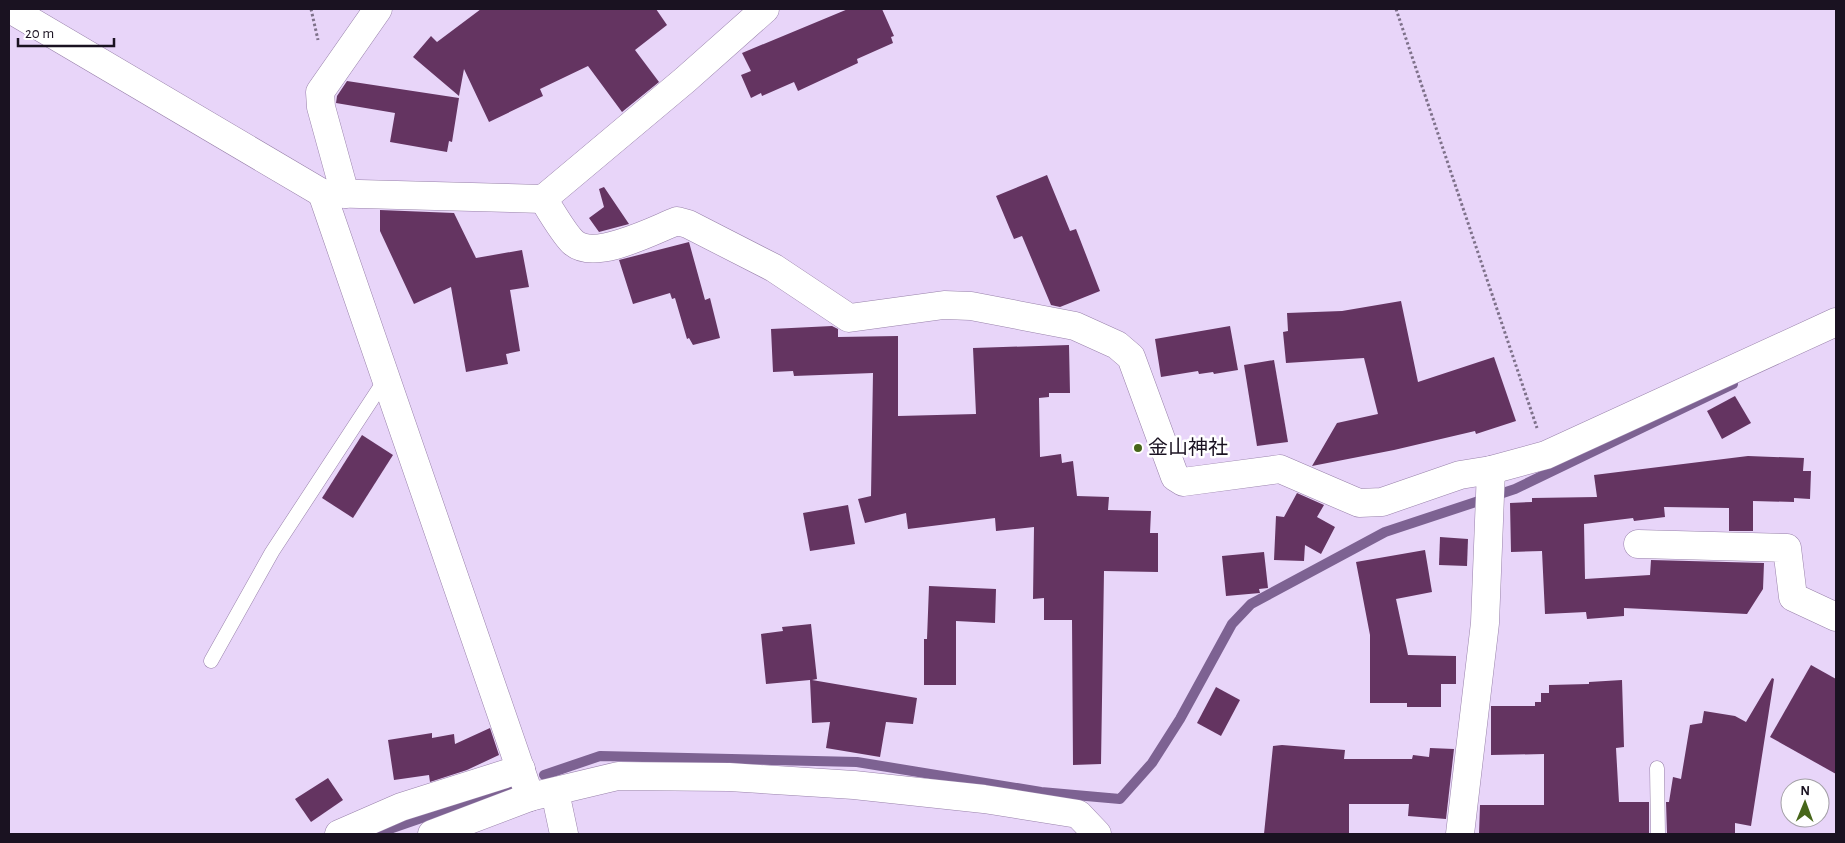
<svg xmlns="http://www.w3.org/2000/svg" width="1845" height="843" font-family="'Alegreya Sans','Noto Sans JP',sans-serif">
  <rect width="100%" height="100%" fill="#e8d5f9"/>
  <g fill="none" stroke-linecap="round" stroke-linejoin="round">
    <g stroke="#7d6292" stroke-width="10">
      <polyline points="544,775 600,756 857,762 1041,792 1120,799 1152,763 1180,719 1232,624 1251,604 1385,532 1515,489 1733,384"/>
      <polyline points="375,834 511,787"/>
    </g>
  </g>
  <g fill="#643461">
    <polygon points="481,9 656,9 667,25 635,50 659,82 622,112 588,66 540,89 543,96 489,122 464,69 459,96 413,57 431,36 437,42"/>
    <polygon points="848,9 882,9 894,36 891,37 893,43 857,59 858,63 798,91 794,82 762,96 761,93 751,98 741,75 751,71 742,53"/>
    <polygon points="347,81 459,98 452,142 449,141 447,152 390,142 395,113 336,103 337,96"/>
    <polygon points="1047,175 1070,231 1076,229 1100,291 1060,307 1051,305 1022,236 1014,239 996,196"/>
    <polygon points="604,187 629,224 599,232 589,218 604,207 599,189"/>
    <polygon points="380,210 454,213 476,258 522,250 529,287 510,290 520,351 506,354 508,364 466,372 451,287 414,304 380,231"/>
    <polygon points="689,242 705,300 710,298 720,338 693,345 689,338 687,339 675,298 672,299 670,293 633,304 619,260"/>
    <polygon points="1401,301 1418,382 1494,357 1516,421 1476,434 1475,431 1394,450 1312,466 1337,423 1378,414 1364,358 1286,363 1283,332 1288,331 1287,313 1342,311"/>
    <polygon points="832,326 838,329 838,337 898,336 898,416 976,414 973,348 1069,345 1070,393 1049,393 1049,397 1039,398 1040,457 1061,454 1062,463 1073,461 1077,496 1109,497 1108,510 1151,511 1150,533 1158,533 1158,572 1104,571 1101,764 1073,765 1072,620 1044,620 1044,598 1033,599 1034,527 996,531 995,518 908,529 906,513 865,523 858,499 871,496 873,373 794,376 793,371 773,372 771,329"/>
    <polygon points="1230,326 1238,370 1214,374 1213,372 1199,374 1198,371 1161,377 1155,339"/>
    <polygon points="1274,360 1288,442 1257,446 1244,365"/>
    <polygon points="1735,396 1751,423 1722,439 1707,411"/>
    <polygon points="362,435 393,455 353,518 322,498"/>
    <polygon points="1748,456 1804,458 1803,471 1811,471 1810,499 1794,498 1794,502 1753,501 1753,531 1729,531 1729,508 1664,507 1665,517 1634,521 1633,518 1584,524 1585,579 1650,575 1651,560 1764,563 1763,589 1747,614 1624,608 1624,616 1587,619 1586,612 1545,614 1542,551 1511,552 1510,503 1532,502 1532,498 1597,497 1594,475"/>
    <polygon points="1297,493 1324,505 1317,517 1335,527 1321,554 1305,545 1304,561 1274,560 1276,516 1284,517"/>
    <polygon points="848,505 855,544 810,551 803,513"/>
    <polygon points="1440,537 1468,539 1467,566 1439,565"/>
    <polygon points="1425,550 1432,592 1396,599 1408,655 1456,656 1456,684 1441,684 1441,707 1407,707 1407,703 1370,703 1370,635 1356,562"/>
    <polygon points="1264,552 1268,588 1259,589 1260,593 1226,596 1222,556"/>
    <polygon points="929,586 996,589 995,623 956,621 956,685 924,685 924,639 927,639"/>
    <polygon points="811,624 817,679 812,680 917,698 913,724 886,722 880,757 826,748 830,722 812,723 810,680 766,684 761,634 783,631 782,627"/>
    <polygon points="1811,665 1836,679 1836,774 1770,737"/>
    <polygon points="1772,678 1774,679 1751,826 1735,823 1735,834 1667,834 1666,802 1669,802 1673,777 1681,779 1690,725 1702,723 1704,711 1735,716 1746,722"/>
    <polygon points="1622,680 1624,747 1616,748 1619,802 1649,802 1649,834 1479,834 1480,805 1544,805 1544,754 1491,755 1491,706 1535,706 1535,702 1541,702 1541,693 1549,693 1549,685 1589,684 1589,682"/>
    <polygon points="1216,687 1240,700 1221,736 1197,723"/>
    <polygon points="490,728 499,755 467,770 430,782 429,775 394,780 388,740 432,733 432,738 454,734 455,744"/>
    <polygon points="1282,745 1345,750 1344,759 1412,759 1413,755 1429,757 1430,748 1454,749 1446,819 1408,816 1409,804 1349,804 1349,834 1264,834 1273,746"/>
    <polygon points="328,778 343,800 311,822 295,799"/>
  </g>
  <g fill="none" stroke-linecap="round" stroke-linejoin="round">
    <defs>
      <g id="lane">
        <polyline points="211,661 272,552 386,378"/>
        <polyline points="1657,768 1658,834"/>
      </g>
      <g id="street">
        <polyline points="10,9 322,193 543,199 685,80 765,9"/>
        <polyline points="322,193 530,797"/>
        <polyline points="345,194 321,107 320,92 378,9"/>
        <path d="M543,199C550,209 565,236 574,243C596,261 654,230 677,221L688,224L774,268L849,318L944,305L971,306L1075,326L1117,345L1131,357L1175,477L1183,482L1280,469L1359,503L1382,502L1460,475L1491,470L1546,455L1836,322"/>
        <polyline points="1638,544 1787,548 1793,597 1836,617"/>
        <polyline points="555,792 564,834"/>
        <polyline points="339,834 401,807 521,769"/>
        <polyline points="432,834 530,797 618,776 729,777 854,785 984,799 1078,814 1097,834"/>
        <polyline points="1460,834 1485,623 1491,470"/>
      </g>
    </defs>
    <use href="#lane" stroke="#9881aa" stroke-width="15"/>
    <use href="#street" stroke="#9881aa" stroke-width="29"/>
    <g stroke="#7e718a" stroke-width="3" stroke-dasharray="2.5 2.5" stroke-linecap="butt">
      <polyline points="311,9 318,40"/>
      <polyline points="1396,9 1537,428"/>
    </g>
    <use href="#lane" stroke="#fff" stroke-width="14"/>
    <use href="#street" stroke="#fff" stroke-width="28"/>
  </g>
  <circle fill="#47661a" stroke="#fff" stroke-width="2" cx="1138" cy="448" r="5"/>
  <g text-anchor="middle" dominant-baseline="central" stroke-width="5" stroke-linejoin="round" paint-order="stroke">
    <g font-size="20" fill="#1a1221" stroke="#fff" text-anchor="start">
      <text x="1148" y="448">金山神社</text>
    </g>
  </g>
  <rect width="1845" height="843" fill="none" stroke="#1a1221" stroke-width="20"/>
  <g transform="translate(1805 803) rotate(1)"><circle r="24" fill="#ffffff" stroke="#a3a0a6"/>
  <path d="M0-4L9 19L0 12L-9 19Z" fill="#47661a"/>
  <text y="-8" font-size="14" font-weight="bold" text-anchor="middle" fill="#1a1221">N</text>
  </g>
  <path d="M18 38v8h96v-8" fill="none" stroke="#1a1221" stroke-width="2.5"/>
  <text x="25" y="38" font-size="15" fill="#1a1221" stroke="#ffffff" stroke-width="4" paint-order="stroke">20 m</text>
</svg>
